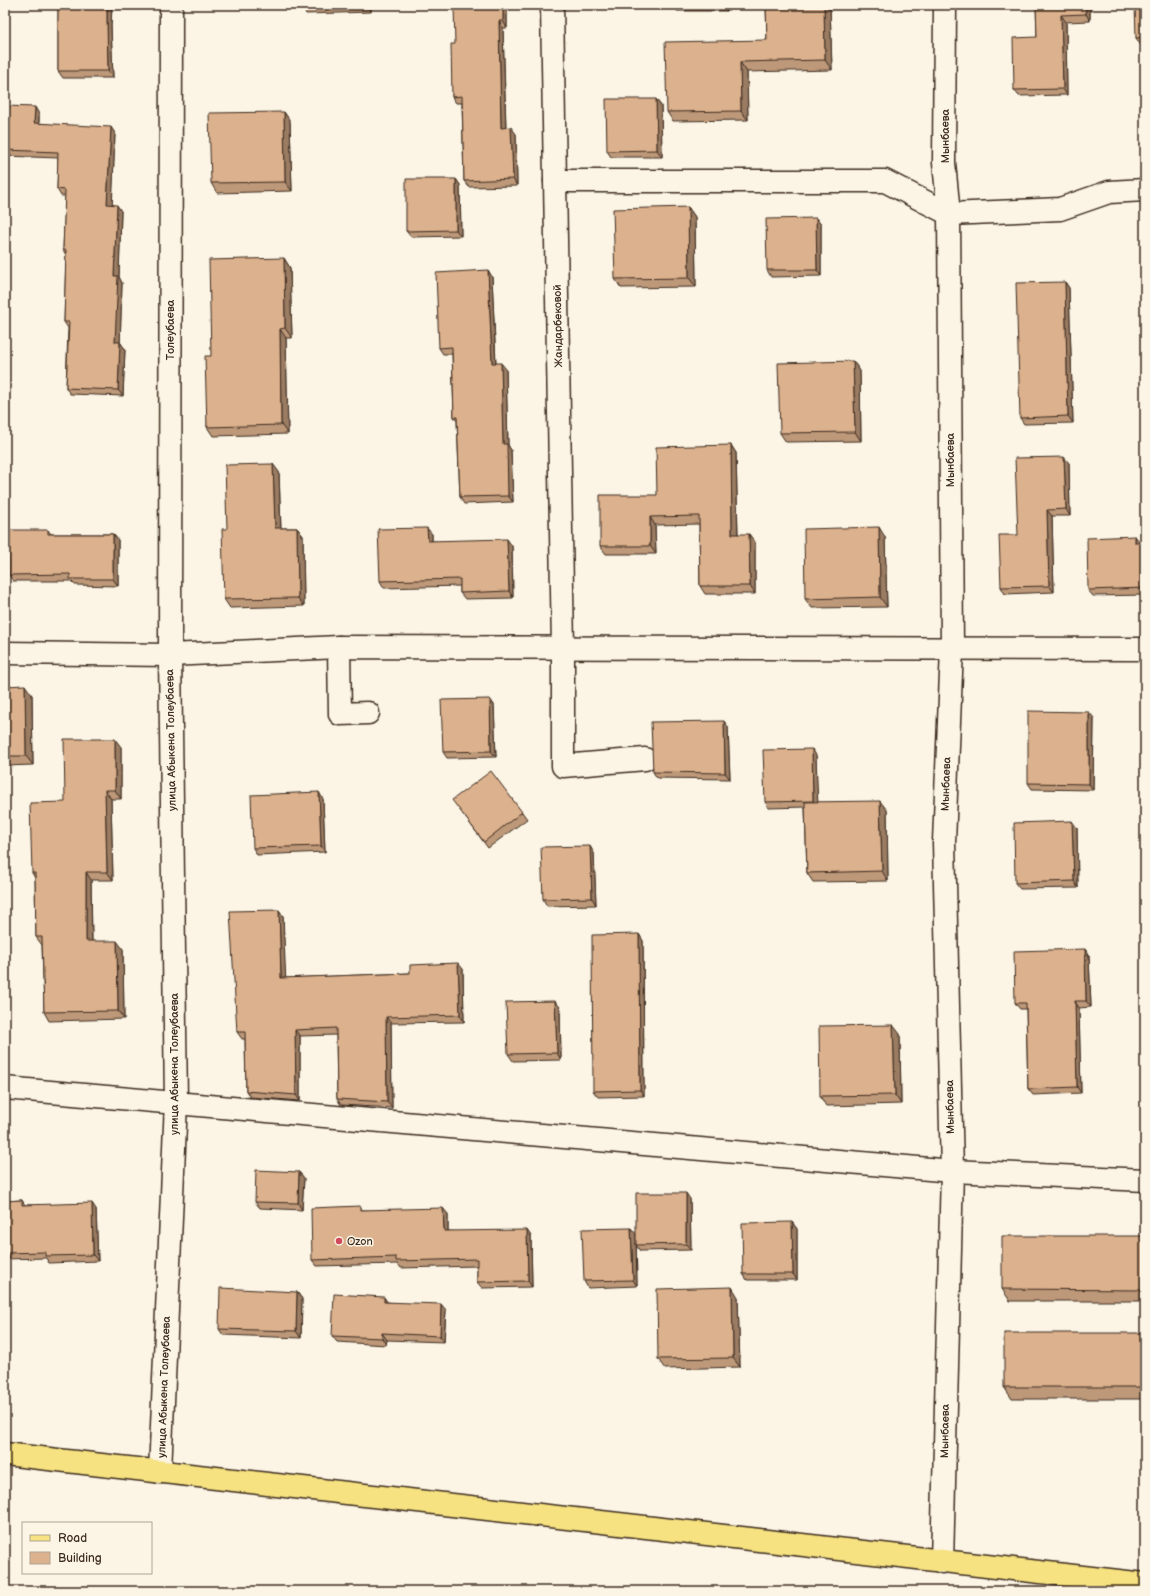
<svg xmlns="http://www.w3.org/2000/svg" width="1150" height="1596" font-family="'Balsamiq Sans',sans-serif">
  <rect width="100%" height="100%" fill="#fcf5e5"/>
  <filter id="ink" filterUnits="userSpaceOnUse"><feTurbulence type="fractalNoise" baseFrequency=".025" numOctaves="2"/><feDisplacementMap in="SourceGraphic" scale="8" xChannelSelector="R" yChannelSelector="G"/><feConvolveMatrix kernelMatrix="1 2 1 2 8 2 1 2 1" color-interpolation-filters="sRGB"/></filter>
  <g filter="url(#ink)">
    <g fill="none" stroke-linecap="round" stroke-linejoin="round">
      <defs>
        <g id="minor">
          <polyline points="552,5 563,648 563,766 645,759"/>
          <polyline points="555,181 885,181 949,214 1060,209 1109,192 1145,190"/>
          <polyline points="339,647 340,714 368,713"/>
          <polyline points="5,653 170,655 339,647 1145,649"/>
          <polyline points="5,1088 952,1171 1145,1180"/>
          <polyline points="160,1472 176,1102 170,655 171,5"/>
          <polyline points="942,1562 952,1171 944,842 952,649 949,214 944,163 945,5"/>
        </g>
        <polyline id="major" points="5,1454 1145,1584"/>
      </defs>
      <use href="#minor" stroke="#3b2a1e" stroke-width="25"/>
      <use href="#major" stroke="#3b2a1e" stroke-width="25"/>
      <use href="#minor" stroke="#fcf5e5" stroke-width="22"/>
      <use href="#major" stroke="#f6e281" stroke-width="22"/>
    </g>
    <g fill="#bd9879" stroke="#3b2a1e">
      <polygon points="58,5 112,5 111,26 113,78 63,78 58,71"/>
      <polygon points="371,5 371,12 306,14 301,8"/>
      <polygon points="507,5 507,28 503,28 506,128 516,134 517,186 469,187 464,181 462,103 456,103 452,97 455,44"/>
      <polygon points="673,5 727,5 727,11 677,11"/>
      <polygon points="766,5 830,5 832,70 747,72 748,120 673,121 667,112 767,40"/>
      <polygon points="1036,5 1090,5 1090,21 1066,22 1067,95 1019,96 1014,90 1037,37"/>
      <polygon points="1145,5 1145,44 1140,44 1136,38"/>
      <polygon points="656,99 661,106 662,157 611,157 607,151"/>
      <polygon points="5,106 39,114 39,123 115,133 112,204 121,211 119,277 122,283 120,342 125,349 123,396 70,394 66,388 68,328 64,322 66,255 63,250 65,196 61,196 57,189 58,158 5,156"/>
      <polygon points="284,112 290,121 292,191 217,193 211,183"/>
      <polygon points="456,179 460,185 461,236 411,237 406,231"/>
      <polygon points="688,207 695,217 696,287 621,288 615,279"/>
      <polygon points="816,218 821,225 821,276 771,277 767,270"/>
      <polygon points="284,258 290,268 292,338 286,338 288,434 213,436 207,427 211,356"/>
      <polygon points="488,270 492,277 496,363 506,369 508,445 511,450 513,502 464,504 460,497 457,421 454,417 452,354 443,354 439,348"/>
      <polygon points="1065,282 1069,288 1073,423 1024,424 1020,418"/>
      <polygon points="853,361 860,371 861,441 786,442 780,433"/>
      <polygon points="731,445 736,453 738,534 755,542 755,594 705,594 700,586 699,524 655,525 656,554 606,554 600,546 657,495"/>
      <polygon points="1069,463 1070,516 1052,516 1054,592 1005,594 1001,587 1018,535"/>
      <polygon points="279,472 281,528 297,528 303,536 304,606 230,608 224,599 227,529"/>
      <polygon points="48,530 51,534 113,534 118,540 118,586 75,585 71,581 13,581 9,575"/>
      <polygon points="432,534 432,541 512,546 513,598 465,599 460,593 460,586 384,588 380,581"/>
      <polygon points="885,537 887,607 812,608 805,599"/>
      <polygon points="1140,543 1145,543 1145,595 1093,596 1088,590"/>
      <polygon points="5,686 32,695 33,765 5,766"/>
      <polygon points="490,699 494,705 496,757 447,758 443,752"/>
      <polygon points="1094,718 1093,790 1032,789 1028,783"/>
      <polygon points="728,727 730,779 657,778 653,772"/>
      <polygon points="121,747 121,799 111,799 113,880 91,880 92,941 123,949 124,1019 49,1021 44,1012 42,945 36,937 35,878 32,873 65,802"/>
      <polygon points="816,755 817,802 887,810 888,881 813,882 807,873 805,807 769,808 765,802"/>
      <polygon points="323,799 325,852 257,855 253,848"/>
      <polygon points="457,806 522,812 527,819 488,848"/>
      <polygon points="1077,828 1078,888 1020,889 1015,883"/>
      <polygon points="594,853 596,905 547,906 543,899"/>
      <polygon points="279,910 283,916 285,978 410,973 463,969 464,1022 391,1023 392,1108 341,1105 337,1099 336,1035 300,1036 300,1101 250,1097 246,1091 245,1039 242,1039 237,1032"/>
      <polygon points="639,934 643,941 644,1096 598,1097 593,1091"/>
      <polygon points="1085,949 1089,956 1091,1007 1079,1008 1081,1093 1033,1095 1028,1089 1026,1009 1020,1009 1015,1003"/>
      <polygon points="560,1007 561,1060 513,1061 508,1054"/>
      <polygon points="900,1034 901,1104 826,1106 820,1096"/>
      <polygon points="299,1172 304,1178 302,1210 260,1208 255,1202"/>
      <polygon points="690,1199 691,1250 640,1251 636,1245"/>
      <polygon points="22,1200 25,1205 96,1209 98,1261 49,1263 46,1258 5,1259 5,1201"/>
      <polygon points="360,1206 362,1210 448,1214 448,1231 531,1236 532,1287 482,1288 477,1282 477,1266 401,1268 398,1264 317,1266 312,1260"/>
      <polygon points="792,1222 797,1229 797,1280 747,1280 743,1274"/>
      <polygon points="636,1234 637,1286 588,1288 584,1281"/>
      <polygon points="1145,1236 1145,1301 1010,1301 1002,1289"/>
      <polygon points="297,1292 302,1299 301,1338 223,1335 219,1329"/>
      <polygon points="738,1297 740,1367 665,1369 658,1359"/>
      <polygon points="387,1302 446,1310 444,1342 387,1340 386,1345 337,1342 332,1336"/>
      <polygon points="1145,1333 1145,1399 1012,1399 1004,1387"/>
    </g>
    <g fill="#9a7c63" stroke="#3b2a1e">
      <polygon points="107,5 112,5 111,26 113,78 108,71 107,20"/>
      <polygon points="367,5 371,5 371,12 367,6"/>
      <polygon points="503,5 507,5 507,28 503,21"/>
      <polygon points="723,5 727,5 727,11"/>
      <polygon points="824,5 830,5 832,70 825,60"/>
      <polygon points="1085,5 1090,5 1090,21 1086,14"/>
      <polygon points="1061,15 1066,22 1067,95 1063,89"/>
      <polygon points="499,21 503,28 506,134 501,128"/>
      <polygon points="740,62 747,72 748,120 741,111"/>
      <polygon points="656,99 661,106 662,157 657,150"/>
      <polygon points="35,107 39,114 39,129 34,123"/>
      <polygon points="284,112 290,121 292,191 285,182"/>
      <polygon points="111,127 115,133 112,211 107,204"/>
      <polygon points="511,127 516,134 517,186 513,179"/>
      <polygon points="456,179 460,185 461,236 456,230"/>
      <polygon points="117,205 121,211 119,277 122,283 120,348 115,342 114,276"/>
      <polygon points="688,207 695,217 696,287 689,278"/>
      <polygon points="816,218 821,225 821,276 817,270"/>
      <polygon points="284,258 290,268 292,338 285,328"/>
      <polygon points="488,270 492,277 496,370 492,363"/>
      <polygon points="1065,282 1069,288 1073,423 1068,416"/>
      <polygon points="280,329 286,338 288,434 281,425"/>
      <polygon points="120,342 125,349 123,396 118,390"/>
      <polygon points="853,361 860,371 861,441 855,432"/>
      <polygon points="501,363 506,369 508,445 511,450 513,502 508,496 503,444"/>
      <polygon points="731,445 736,453 738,542 732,534"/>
      <polygon points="1064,457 1069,463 1070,516 1066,509"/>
      <polygon points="273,464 279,472 281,537 275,528"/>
      <polygon points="1047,510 1052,516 1054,592 1049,586"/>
      <polygon points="650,517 655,525 656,554 650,546"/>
      <polygon points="879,527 885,537 887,607 880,597"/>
      <polygon points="297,528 303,536 304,606 298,598"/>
      <polygon points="427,528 432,534 432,547 428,541"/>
      <polygon points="113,534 118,540 118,586 113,579"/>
      <polygon points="749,534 755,542 755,594 750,586"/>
      <polygon points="1135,536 1140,542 1140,549 1135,543"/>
      <polygon points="507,539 512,546 513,598 509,591"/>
      <polygon points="25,685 32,695 33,765 26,756"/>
      <polygon points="490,699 494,705 496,757 491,751"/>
      <polygon points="1089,712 1094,718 1093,790 1089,784"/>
      <polygon points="724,721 728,727 730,779 725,773"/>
      <polygon points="115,739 121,747 121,799 115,790"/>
      <polygon points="812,749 816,755 818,807 813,801"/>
      <polygon points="105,790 111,799 113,880 107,872"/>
      <polygon points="319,792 323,799 325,852 321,846"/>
      <polygon points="880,801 887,810 888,881 882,871"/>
      <polygon points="1072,821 1077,828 1078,888 1074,881"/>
      <polygon points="590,846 594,853 596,905 592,898"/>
      <polygon points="86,872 91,880 92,950 86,941"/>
      <polygon points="279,910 283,916 286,984 281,978"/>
      <polygon points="639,934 643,941 644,1096 640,1090"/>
      <polygon points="117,941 123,949 124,1019 118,1011"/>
      <polygon points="1085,949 1089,956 1091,1007 1086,1001"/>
      <polygon points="458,963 463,969 464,1022 460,1015"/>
      <polygon points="555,1001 560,1007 561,1060 557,1053"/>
      <polygon points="1075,1001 1079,1008 1081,1093 1077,1087"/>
      <polygon points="386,1017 391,1023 392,1108 387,1102"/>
      <polygon points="893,1025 900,1034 901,1104 895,1095"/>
      <polygon points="295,1030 300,1036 300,1101 296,1095"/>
      <polygon points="299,1172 304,1178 302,1210 298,1203"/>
      <polygon points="686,1193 690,1199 691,1250 686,1244"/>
      <polygon points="92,1203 96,1209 98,1261 93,1255"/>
      <polygon points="443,1208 448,1214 448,1237 444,1231"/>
      <polygon points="792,1222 797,1229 797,1280 793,1274"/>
      <polygon points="631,1228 636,1234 637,1286 633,1280"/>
      <polygon points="527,1230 531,1236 532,1287 528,1281"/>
      <polygon points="732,1287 738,1297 740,1367 733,1358"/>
      <polygon points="297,1292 302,1299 301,1338 296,1331"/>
      <polygon points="384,1297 388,1303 384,1302"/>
      <polygon points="441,1304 446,1310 444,1342 440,1336"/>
      <polygon points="382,1333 387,1340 386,1345 382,1338"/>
    </g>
    <g fill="#dcb18d" stroke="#3b2a1e">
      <polygon points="58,5 107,5 107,20 108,71 58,71"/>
      <polygon points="301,5 367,5 367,6 301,8"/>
      <polygon points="454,5 503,5 503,21 499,21 501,128 511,127 513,179 464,181 462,96 452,97 451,44 455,44"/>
      <polygon points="766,5 824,5 825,60 740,62 741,111 667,112 665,42 767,40"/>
      <polygon points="1036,5 1085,5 1086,14 1061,15 1063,89 1014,90 1013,38 1037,37"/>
      <polygon points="1135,5 1145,5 1145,37 1136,38"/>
      <polygon points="606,99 656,99 657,150 607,151"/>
      <polygon points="5,106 35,107 34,123 111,127 107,204 117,205 114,276 118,276 115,342 120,342 118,390 66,388 69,322 64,322 66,250 63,250 65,190 57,189 58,152 5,150"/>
      <polygon points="284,112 285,182 211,183 209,113"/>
      <polygon points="406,179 456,179 456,230 406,231"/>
      <polygon points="688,207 689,278 615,279 613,209"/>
      <polygon points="816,218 817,270 767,270 766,219"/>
      <polygon points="284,258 285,328 280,329 281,425 207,427 205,356 211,356 209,260"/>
      <polygon points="488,270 492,363 501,363 503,444 507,444 508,496 460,497 457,417 454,417 452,347 439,348 436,273"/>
      <polygon points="1065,282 1068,416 1020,418 1016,283"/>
      <polygon points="853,361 855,432 780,433 778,363"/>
      <polygon points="731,445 732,534 749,534 750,586 700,586 699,516 650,517 650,546 600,546 600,495 657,495 656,447"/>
      <polygon points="1064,457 1066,509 1047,510 1049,586 1001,587 999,535 1018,535 1015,458"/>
      <polygon points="273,464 275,528 297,528 298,598 224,599 222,529 227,529 225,465"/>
      <polygon points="879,527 880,597 805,599 804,529"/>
      <polygon points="427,528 428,541 507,539 509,591 460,593 460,579 380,581 378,529"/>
      <polygon points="8,530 48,530 48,534 113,534 113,579 70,579 70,574 9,575"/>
      <polygon points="1135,536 1135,543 1145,543 1145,588 1088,590 1087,538"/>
      <polygon points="25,685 26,756 5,756 5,686"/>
      <polygon points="490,699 491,751 443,752 441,700"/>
      <polygon points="1028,711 1089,712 1089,784 1028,783"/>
      <polygon points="724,721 725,773 653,772 651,722"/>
      <polygon points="64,739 115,739 115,790 105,790 107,872 86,872 86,941 117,941 118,1011 44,1012 42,937 36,937 35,873 32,873 30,803 65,802"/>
      <polygon points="812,749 813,801 765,802 763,750"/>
      <polygon points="491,771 522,812 484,842 452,800"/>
      <polygon points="319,792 321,846 253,848 251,795"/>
      <polygon points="880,801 882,871 807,873 805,802"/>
      <polygon points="1072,821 1074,881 1015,883 1014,823"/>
      <polygon points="590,846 592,898 543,899 541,847"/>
      <polygon points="279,910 281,978 410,973 410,965 458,963 460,1015 386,1017 387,1102 337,1099 336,1028 295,1030 296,1095 246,1091 245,1032 237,1032 230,911"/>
      <polygon points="639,934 640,1090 593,1091 592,935"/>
      <polygon points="1085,949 1086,1001 1075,1001 1077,1087 1028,1089 1026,1003 1015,1003 1014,951"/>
      <polygon points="555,1001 557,1053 508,1054 506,1002"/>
      <polygon points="893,1025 895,1095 820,1096 819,1026"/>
      <polygon points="256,1170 299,1172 298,1203 255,1202"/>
      <polygon points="636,1193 686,1193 686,1244 636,1245"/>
      <polygon points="22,1200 22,1205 92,1203 93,1255 45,1256 45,1252 5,1253 5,1201"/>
      <polygon points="360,1206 360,1210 443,1208 444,1231 527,1230 528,1281 477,1282 477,1259 396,1261 396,1257 312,1260 311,1208"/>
      <polygon points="792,1222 793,1274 743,1274 742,1223"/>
      <polygon points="631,1228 633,1280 584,1281 582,1229"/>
      <polygon points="1002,1236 1145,1236 1145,1290 1002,1289"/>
      <polygon points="732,1287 733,1358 658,1359 657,1289"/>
      <polygon points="220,1288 297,1292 296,1331 219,1329"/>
      <polygon points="334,1294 384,1297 384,1302 441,1304 440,1336 382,1333 382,1338 332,1336"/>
      <rect x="1004" y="1333" width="141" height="54"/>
    </g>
  </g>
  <circle fill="#d1495b" stroke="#fcf5e5" stroke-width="1.5" cx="339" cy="1241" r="4"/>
  <g text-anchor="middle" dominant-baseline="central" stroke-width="3" stroke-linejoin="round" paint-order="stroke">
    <g font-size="11" fill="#3b2a1e" stroke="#fcf5e5">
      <text transform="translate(945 136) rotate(-90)">Мынбаева</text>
      <text transform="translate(558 326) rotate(-91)">Жандарбековой</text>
      <text transform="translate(170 330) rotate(-90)">Толеубаева</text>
      <text transform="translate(950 460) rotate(-90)">Мынбаева</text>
      <text transform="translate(171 740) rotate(-91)">улица Абыкена Толеубаева</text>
      <text transform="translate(946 784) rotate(-88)">Мынбаева</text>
      <text transform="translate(174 1064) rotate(-90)">улица Абыкена Толеубаева</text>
      <text transform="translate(950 1107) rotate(-91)">Мынбаева</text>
      <text transform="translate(164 1387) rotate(-88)">улица Абыкена Толеубаева</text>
      <text transform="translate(945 1431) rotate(-89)">Мынбаева</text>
    </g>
    <g font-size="11" fill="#3b2a1e" stroke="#fcf5e5" text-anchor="start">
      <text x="347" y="1241">Ozon</text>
    </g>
  </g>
  <rect width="1150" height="1596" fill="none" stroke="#fcf5e5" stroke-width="20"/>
  <rect x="10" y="10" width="1130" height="1576" fill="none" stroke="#3b2a1e" stroke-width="1.5" filter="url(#ink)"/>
  <rect x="22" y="1522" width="130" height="52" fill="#fcf5e5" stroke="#afa495"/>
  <rect x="30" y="1535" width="20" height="6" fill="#f6e281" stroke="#afa495"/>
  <text x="58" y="1542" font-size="12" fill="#3b2a1e">Road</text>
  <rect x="30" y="1552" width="20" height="12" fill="#dcb18d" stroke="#afa495"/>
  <text x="58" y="1562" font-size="12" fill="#3b2a1e">Building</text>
</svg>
